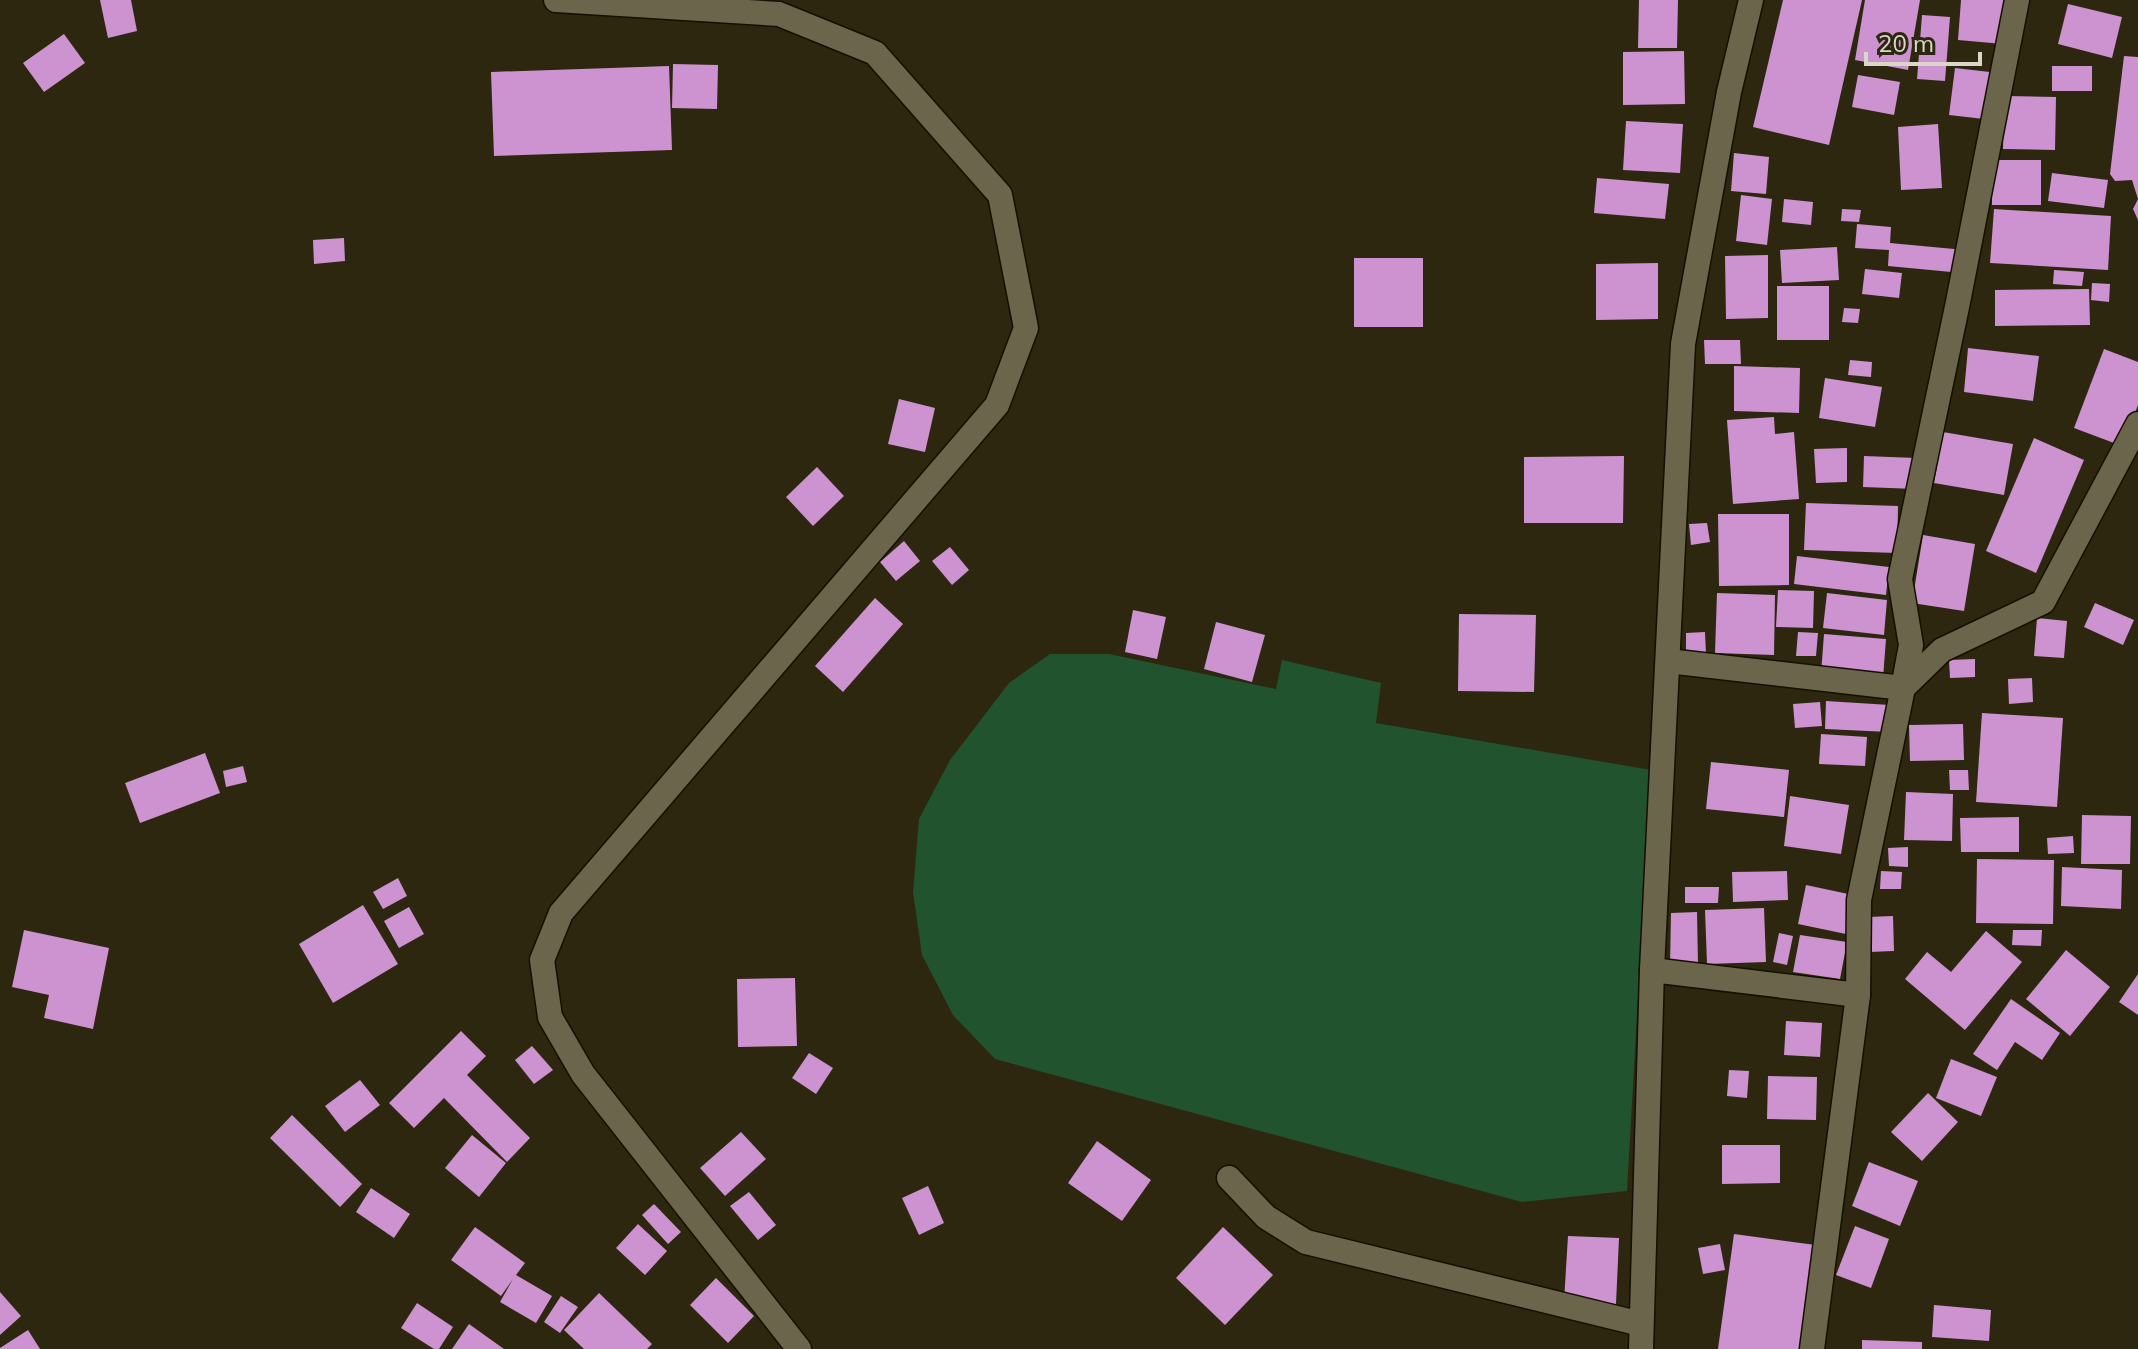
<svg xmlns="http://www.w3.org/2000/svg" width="2138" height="1349" font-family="Mulish,sans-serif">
  <rect width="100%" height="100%" fill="#2c270e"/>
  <polygon fill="#21532f" points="1050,654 1109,654 1276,689 1282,660 1381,683 1376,723 1651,770 1627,1191 1522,1202 995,1059 953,1015 922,955 913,892 919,819 950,760 1009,683"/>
  <g fill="#cd92d0">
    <polygon points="100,0 131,0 137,31 108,38"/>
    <polygon points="1639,0 1678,0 1677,48 1638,48"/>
    <polygon points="1783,0 1862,0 1829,145 1753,127"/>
    <polygon points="1865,0 1920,0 1908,70 1855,60"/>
    <polygon points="1961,0 2007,0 2003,44 1958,40"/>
    <polygon points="2068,4 2122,17 2112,58 2058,44"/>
    <polygon points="1922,15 1950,17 1945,81 1917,79"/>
    <polygon points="64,34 85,63 44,92 23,63"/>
    <polygon points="1684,51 1685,104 1623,105 1623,52"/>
    <polygon points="2124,56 2138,57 2138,220 2133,209 2138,199 2132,180 2115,181 2110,174"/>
    <polygon points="673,64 718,65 717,109 672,108"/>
    <polygon points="669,66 672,150 494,156 491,72"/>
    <rect x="2052" y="66" width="40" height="25"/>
    <polygon points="1955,68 1990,72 1984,119 1949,115"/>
    <polygon points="1858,75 1900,82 1894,115 1852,107"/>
    <polygon points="2004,96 2056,97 2055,150 2003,149"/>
    <polygon points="1626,121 1683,124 1680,173 1623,170"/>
    <polygon points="1938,124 1942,188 1901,190 1898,127"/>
    <polygon points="1734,153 1769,157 1766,194 1731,191"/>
    <rect x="1992" y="160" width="49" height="45"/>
    <polygon points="2052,173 2108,180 2104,208 2048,201"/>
    <polygon points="1597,178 1669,184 1665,219 1594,213"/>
    <polygon points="1741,195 1772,199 1767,245 1736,241"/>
    <polygon points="1784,199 1813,202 1811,225 1782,222"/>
    <polygon points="1842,209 1861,210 1859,222 1841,221"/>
    <polygon points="1994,209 2111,216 2108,270 1990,263"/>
    <polygon points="1857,224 1891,227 1890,243 1965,250 1962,273 1888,266 1889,250 1855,248"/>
    <polygon points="344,238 345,261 314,264 313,240"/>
    <polygon points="1837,247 1839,280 1782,283 1780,250"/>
    <polygon points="1768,255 1768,318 1726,319 1725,256"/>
    <rect x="1354" y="258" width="69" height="69"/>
    <polygon points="1658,263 1658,319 1596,320 1596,264"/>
    <polygon points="1865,269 1902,273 1899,298 1862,294"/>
    <polygon points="2054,270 2084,272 2082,286 2053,284"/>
    <polygon points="2092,283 2110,284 2109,302 2091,300"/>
    <rect x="1777" y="286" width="52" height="54"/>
    <polygon points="2089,289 2090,325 1995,326 1995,290"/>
    <polygon points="1844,308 1860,309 1858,323 1842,322"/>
    <polygon points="1704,340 1740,340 1741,364 1705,364"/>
    <polygon points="1968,348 2039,356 2033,401 1964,392"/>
    <polygon points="2104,349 2138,362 2138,405 2122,446 2074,428"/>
    <polygon points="1850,360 1872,362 1871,377 1848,375"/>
    <polygon points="1734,366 1800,368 1799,413 1734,411"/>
    <polygon points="1825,378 1882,387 1875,427 1819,418"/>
    <polygon points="899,399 935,408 925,452 888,444"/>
    <polygon points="1774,417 1775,434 1794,432 1799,499 1733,504 1727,420"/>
    <polygon points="1943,432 2013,444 2004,495 1934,483"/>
    <polygon points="2034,438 2084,460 2036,573 1986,551"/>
    <polygon points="1847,448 1847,482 1816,483 1814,449"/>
    <polygon points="1624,456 1623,523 1524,523 1524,457"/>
    <polygon points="1864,456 1917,458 1916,489 1863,487"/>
    <polygon points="817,467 844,496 813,526 786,497"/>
    <polygon points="1806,503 1898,506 1897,553 1804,550"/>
    <polygon points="1718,514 1789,514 1789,585 1719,586"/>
    <polygon points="1707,523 1710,542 1691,545 1689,524"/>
    <polygon points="1923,535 1975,544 1964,611 1912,603"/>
    <polygon points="904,541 920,561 896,581 880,562"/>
    <polygon points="950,547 969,570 952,585 932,561"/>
    <polygon points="1797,556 1889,567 1886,595 1794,584"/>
    <polygon points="1778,590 1814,591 1813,628 1776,627"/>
    <polygon points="1717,593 1775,595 1774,655 1715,653"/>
    <polygon points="1827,593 1887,600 1884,635 1823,628"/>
    <polygon points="875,598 903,624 843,692 815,666"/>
    <polygon points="2095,603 2134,620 2123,645 2084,627"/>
    <polygon points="1133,610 1166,617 1157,659 1125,652"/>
    <polygon points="1459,614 1536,615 1534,692 1458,691"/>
    <polygon points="2037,618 2067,621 2064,658 2034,656"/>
    <polygon points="1216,622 1265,635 1252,682 1204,669"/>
    <polygon points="1705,632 1706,654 1686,655 1686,633"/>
    <polygon points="1798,632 1818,633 1816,656 1796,656"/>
    <polygon points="1824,634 1886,639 1883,678 1821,674"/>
    <polygon points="1975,659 1975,677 1950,678 1949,660"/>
    <polygon points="2032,678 2033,702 2009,704 2008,679"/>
    <polygon points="1826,701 1890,705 1889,732 1825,729"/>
    <polygon points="1820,702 1822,726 1795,728 1793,704"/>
    <polygon points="1982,713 2063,718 2057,807 1976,802"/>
    <polygon points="1963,724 1964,760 1910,761 1909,725"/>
    <polygon points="1821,734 1867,737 1865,766 1819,764"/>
    <polygon points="205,753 220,793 140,823 125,783"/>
    <polygon points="1711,762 1789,770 1784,817 1706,809"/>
    <polygon points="243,766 247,782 226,787 223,771"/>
    <polygon points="1949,770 1968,770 1969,790 1950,790"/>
    <polygon points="1906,792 1953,794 1952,841 1904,840"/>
    <polygon points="1790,796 1849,805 1841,854 1784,846"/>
    <polygon points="2082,815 2131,816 2130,864 2081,864"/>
    <polygon points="2019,817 2019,852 1961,852 1960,818"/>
    <polygon points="2073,836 2074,853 2048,854 2047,838"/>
    <polygon points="1908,847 1908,867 1889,866 1888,848"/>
    <polygon points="1977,859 2054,860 2053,924 1976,923"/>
    <polygon points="2062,867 2122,870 2121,909 2061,906"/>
    <polygon points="1787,871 1788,900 1733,902 1732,872"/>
    <polygon points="1881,871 1902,872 1901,889 1880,889"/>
    <polygon points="398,878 407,896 383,909 373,892"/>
    <polygon points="1806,885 1853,895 1846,934 1798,924"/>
    <polygon points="1685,887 1719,887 1718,903 1685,903"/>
    <polygon points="363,905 398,964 333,1003 299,944"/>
    <polygon points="409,907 424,934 399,948 384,921"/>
    <polygon points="1764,908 1766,962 1707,964 1705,910"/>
    <polygon points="1697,912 1698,965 1670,966 1671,913"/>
    <polygon points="1893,916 1894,951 1869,952 1868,917"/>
    <polygon points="24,930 109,948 93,1029 44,1018 49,995 12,987"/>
    <polygon points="2013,930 2042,930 2041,946 2012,945"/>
    <polygon points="1986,931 2022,962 1965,1030 1905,979 1927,952 1951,972"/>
    <polygon points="1779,933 1793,936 1787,965 1773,962"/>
    <polygon points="1800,935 1847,942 1840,979 1793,972"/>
    <polygon points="2066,950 2110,987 2070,1036 2026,999"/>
    <polygon points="2138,974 2138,1015 2119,1002"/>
    <polygon points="795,978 797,1046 738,1047 737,979"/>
    <polygon points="2011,999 2060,1033 2042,1060 2015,1042 1997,1070 1973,1054"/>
    <polygon points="1786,1021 1822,1023 1820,1057 1784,1055"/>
    <polygon points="461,1031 486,1056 467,1075 530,1138 507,1162 444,1098 414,1128 389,1103"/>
    <polygon points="532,1046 553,1070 534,1084 515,1060"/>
    <polygon points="809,1053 833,1068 816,1094 792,1078"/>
    <polygon points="1951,1059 1997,1077 1981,1116 1936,1098"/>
    <polygon points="1729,1070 1749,1071 1747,1098 1727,1096"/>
    <polygon points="1768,1076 1817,1077 1816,1120 1767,1119"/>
    <polygon points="360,1080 380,1105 345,1132 325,1106"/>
    <polygon points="1928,1093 1958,1122 1922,1161 1891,1132"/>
    <polygon points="292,1115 362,1184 340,1207 270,1138"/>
    <polygon points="741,1132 766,1159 725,1196 700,1168"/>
    <polygon points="472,1135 506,1163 479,1197 445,1168"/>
    <polygon points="1097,1141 1151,1180 1122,1221 1068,1183"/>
    <polygon points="1722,1145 1780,1145 1780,1183 1722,1184"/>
    <polygon points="1869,1162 1918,1181 1900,1226 1852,1206"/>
    <polygon points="928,1186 944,1223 919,1235 902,1198"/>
    <polygon points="371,1188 410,1214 394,1238 356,1212"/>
    <polygon points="749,1192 776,1225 758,1240 730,1206"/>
    <polygon points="654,1204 681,1232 668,1244 642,1215"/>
    <polygon points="638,1224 667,1251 645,1275 616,1248"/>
    <polygon points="1855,1226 1889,1239 1871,1288 1836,1275"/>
    <polygon points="475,1227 525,1263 516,1275 552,1296 536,1323 500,1302 513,1279 501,1296 451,1260"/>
    <polygon points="1223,1227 1273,1275 1225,1325 1176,1278"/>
    <polygon points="1734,1234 1823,1246 1809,1349 1718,1349"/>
    <polygon points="1568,1236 1619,1238 1616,1304 1564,1301"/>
    <polygon points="1720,1244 1725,1270 1703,1274 1698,1248"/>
    <polygon points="716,1278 754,1316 728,1343 690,1305"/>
    <polygon points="0,1292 21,1316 0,1335"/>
    <polygon points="599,1293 652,1344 647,1349 584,1349 564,1330"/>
    <polygon points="561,1296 578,1307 560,1333 544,1322"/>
    <polygon points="417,1303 453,1327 439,1349 434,1349 401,1328"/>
    <polygon points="1934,1305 1991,1310 1989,1341 1932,1337"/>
    <polygon points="469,1324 504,1349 452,1349"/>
    <polygon points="28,1330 40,1349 0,1349 0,1348"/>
    <polygon points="1862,1340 1922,1342 1922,1349 1862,1349"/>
  </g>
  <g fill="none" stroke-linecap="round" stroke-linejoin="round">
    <defs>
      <g id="minor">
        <polyline points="556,0 779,14 875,53 1000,195 1026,328 997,405 561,913 542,960 550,1017 583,1074 799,1349"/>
        <polyline points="1668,661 1903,688 1911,645 1900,579 1958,302 2017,0"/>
        <polyline points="1652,970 1858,995"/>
        <polyline points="1229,1178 1266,1217 1306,1242 1641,1324"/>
        <polyline points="1641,1349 1652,970 1683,344 1729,92 1751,0"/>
        <polyline points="1812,1349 1858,995 1859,900 1903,688 1942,650 2043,602 2138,424"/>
      </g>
    </defs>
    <use href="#minor" stroke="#150f00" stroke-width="27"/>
    <use href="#minor" stroke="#6b664b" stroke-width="24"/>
  </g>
  <path d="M1866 52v12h114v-12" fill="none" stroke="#dad7c9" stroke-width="4"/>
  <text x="1878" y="52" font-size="24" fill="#dad7c9" stroke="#2c270e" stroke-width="6" paint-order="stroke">20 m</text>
</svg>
